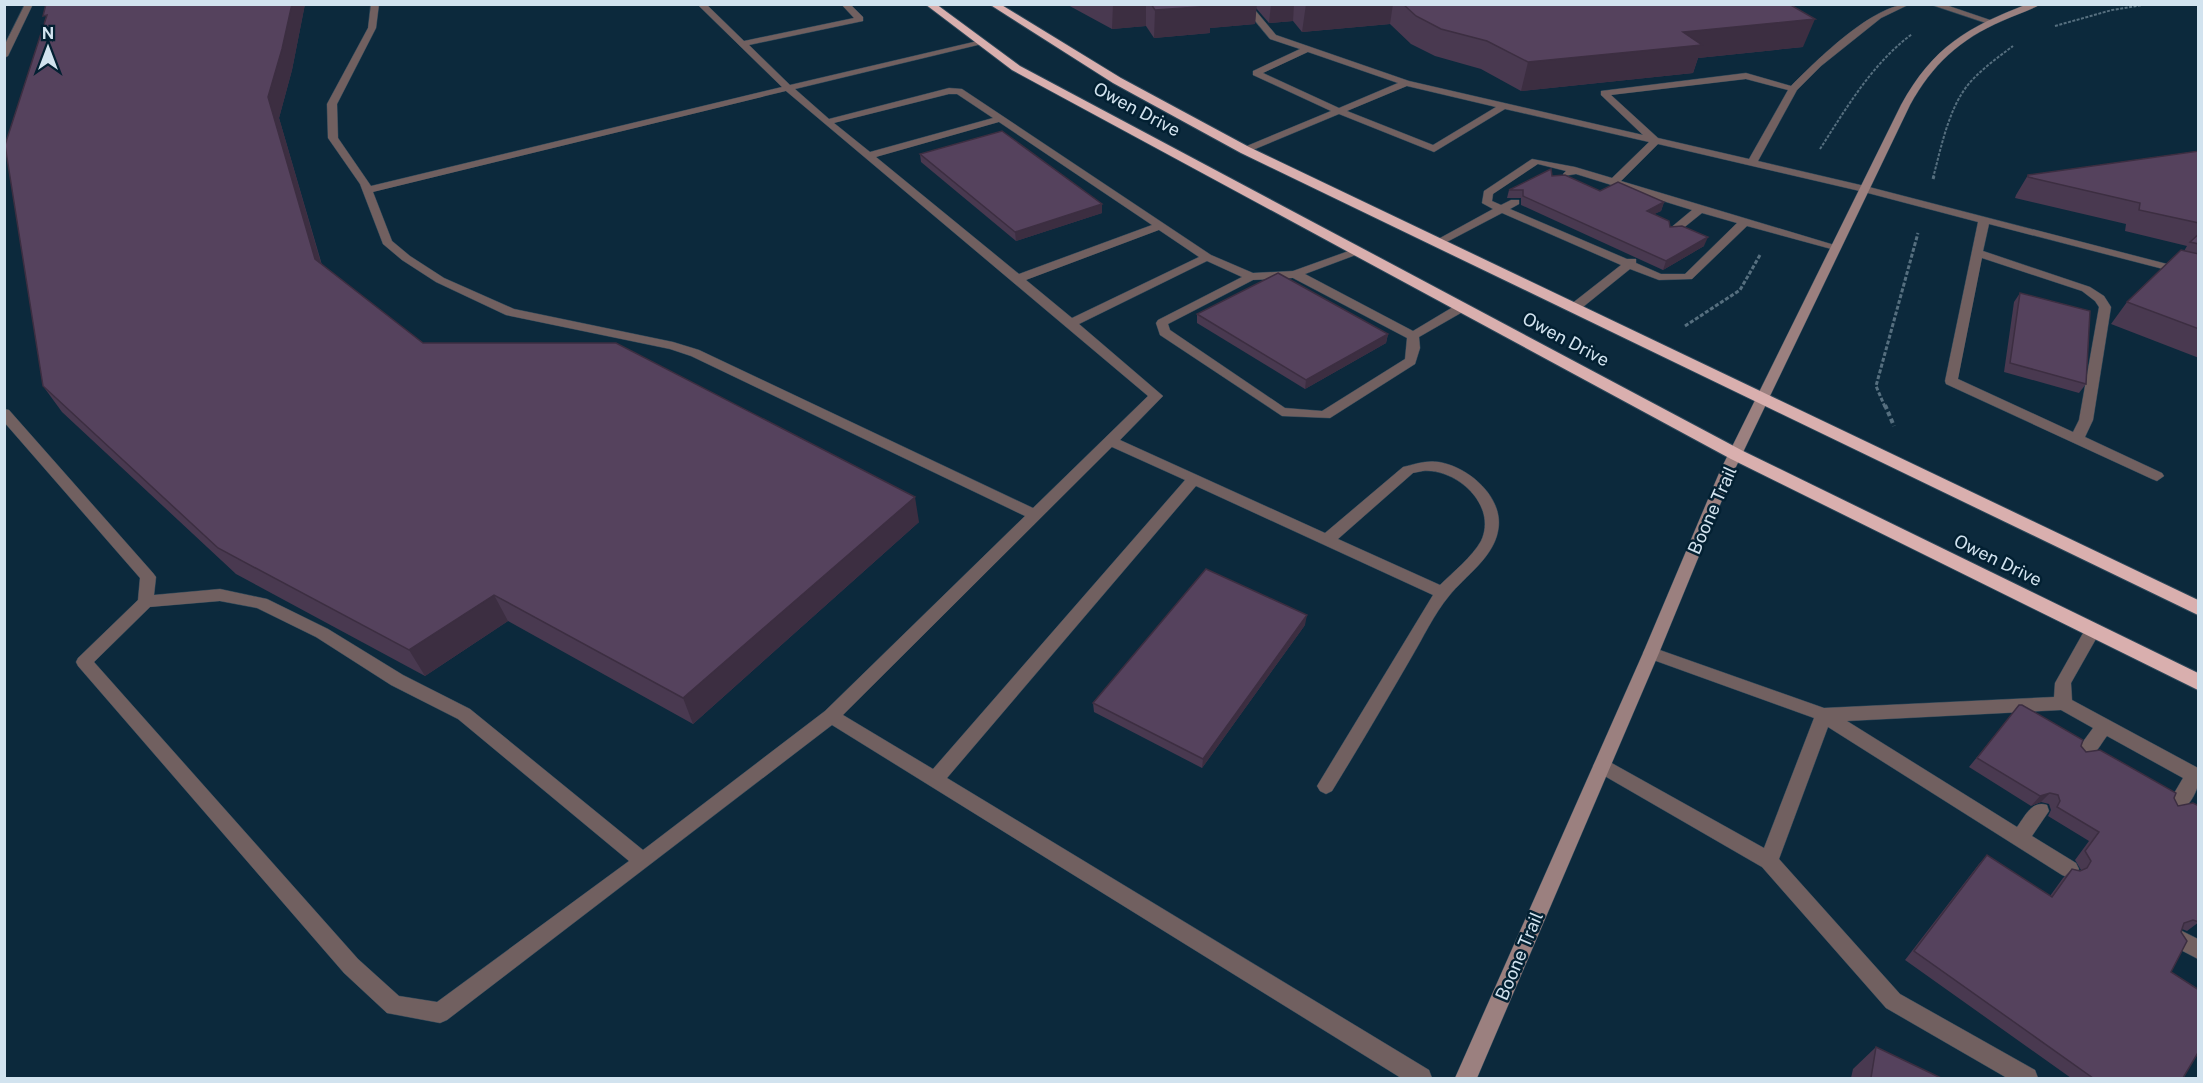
<svg xmlns="http://www.w3.org/2000/svg" width="2203" height="1083" font-family="'Public Sans',sans-serif">
  <rect width="100%" height="100%" fill="#0c293c"/>
  <g fill="none" stroke-linecap="round" stroke-linejoin="round">
    <defs>
      <g id="lane">
        <polygon points="25,4 33,4 8,56 4,58 4,46"/>
        <path d="M371,4H379L376,28L337,104L338,138L371,186L782,87L697,4H706L744,41L854,18L841,4H850L863,17V21L749,45L790,85L982,40L986,43L795,89L829,119L949,88L962,89L1211,255L1253,273L1293,271L1357,248L1363,251L1361,253L1305,274L1413,331L1458,304H1466V310L1419,337L1420,348L1415,364L1330,418L1282,416L1160,335L1156,323L1158,320L1242,277L1207,261L1079,324L1163,396L1120,440L1325,533L1403,467C1415,464 1427,460 1439,462C1469,467 1505,498 1498,531C1493,558 1465,576 1449,596C1434,614 1423,638 1411,658C1385,703 1359,747 1332,791L1326,794L1320,791L1317,786L1433,595L1196,486L947,778L1429,1070L1432,1078H1401L832,725L447,1020L440,1023L387,1013L344,973L78,666L76,662L78,658L138,600L140,578L4,422V409L9,410L153,573L156,577L154,595L220,589L267,599L328,629L403,675L470,709L643,850L825,711L1025,516L691,356L670,349L506,315L436,282L402,260L383,244L360,184L328,138L327,104L368,28ZM786,91L1148,396L1033,508L699,350L673,342L514,309L444,278L410,256L392,241L373,192ZM949,94H957L993,118L870,152L834,123ZM999,122L1152,225L1019,274L876,157ZM1159,230L1199,257L1072,318L1026,280ZM1293,278L1407,338L1405,359L1322,411L1285,408L1170,330L1168,324L1253,280ZM1112,447L1185,480L933,769L843,715ZM1423,471C1456,468 1498,505 1481,541C1472,557 1453,572 1440,585L1338,539L1413,473ZM220,601L257,608L316,637L391,685L458,719L629,861L437,1002L399,996L358,959L94,662L150,607Z"/>
        <path d="M1241,4H1250L1276,35L1409,81L1643,135L1601,95V91L1746,73L1791,86C1817,60 1873,4 1910,4L1881,18L1821,66L1797,90L1758,161L1869,187L2198,272V278L1989,224L1983,251L2090,287L2104,296L2111,307L2093,420L2085,437L2162,473L2164,476L2157,481L2152,479L1946,384L1945,381L1978,222L1864,192L1658,144L1621,181L1841,247L1835,250L1747,226L1692,279L1659,280L1630,269L1578,311H1570V305L1621,265L1502,213L1441,245H1433L1431,243L1493,209L1482,203L1484,191L1532,159L1575,167L1612,178L1649,142L1505,109L1434,152L1339,114L1248,152H1242V148L1331,111L1253,75V71L1300,49L1270,39ZM1308,52L1398,83L1339,108L1263,73ZM1746,79L1788,90L1749,159L1658,138L1611,95ZM1407,86L1496,107L1433,145L1347,111ZM1538,164L1566,171L1563,174L1564,176L1576,174L1692,210L1668,230V234H1676L1702,213L1737,223L1685,274H1661L1636,263V259H1627L1510,209L1519,204V200H1511L1501,205L1492,201L1493,194ZM1982,258L2082,291L2095,301L2099,307L2079,420L2073,432L1958,379Z"/>
        <polygon points="1929,4 1943,4 1996,22 1989,24"/>
        <path d="M2093,624L2099,626L2101,630L2071,683L2072,700L2198,768C2198,773 2200,780 2198,784C2196,797 2182,817 2168,813L2166,807L2183,778L2107,736C2099,746 2092,764 2077,759L2074,754L2093,728L2061,710L1847,721L2017,827C2025,816 2032,800 2047,805L2049,811L2032,836L2076,863L2079,869L2076,875L2069,878L2062,875L1828,727L1779,859L1900,994L2035,1070L2038,1078H2007L1886,1008L1762,867L1596,771L1593,766L1596,761L1602,759L1608,761L1764,848L1814,718L1645,657L1643,653L1645,649L1651,647L1657,649L1824,708L2054,697L2055,683L2087,626Z"/>
        <polygon points="2182,931 2198,939 2198,959 2175,947 2172,940 2175,933"/>
      </g>
      <path id="secondary" d="M2028,4H2041C2029,11 2014,15 2002,21C1960,39 1932,65 1910,105L1734,471L1659,653L1477,1078H1455L1643,653L1720,471L1901,105C1933,47 1967,27 2028,4Z"/>
      <g id="highway">
        <polygon points="925,4 936,4 1020,66 1743,451 2198,673 2198,690 1731,459 1012,70"/>
        <polygon points="989,4 1000,4 1121,78 1249,147 2198,600 2198,615 1241,153 1113,83"/>
      </g>
    </defs>
    <use href="#lane" stroke="#2c4759" stroke-width="1"/>
    <use href="#secondary" stroke="#2c4759" stroke-width="1"/>
    <use href="#highway" stroke="#2c4759" stroke-width="2"/>
    <g stroke="#566f7f" stroke-width="2" stroke-dasharray="3 1.5" stroke-linecap="butt">
      <polyline points="2055,26 2112,10 2149,4"/>
      <path d="M1820,149C1847,107 1872,64 1912,34"/>
      <path d="M1933,178C1941,148 1948,111 1967,86C1980,70 1997,58 2013,46"/>
    </g>
    <g stroke="#566f7f" stroke-width="3" stroke-dasharray="4 2" stroke-linecap="butt">
      <polyline points="1933,179 1934,176"/>
      <polyline points="1685,326 1740,290 1760,255"/>
      <polyline points="1885,407 1876,386 1918,233"/>
    </g>
    <polyline stroke="#566f7f" stroke-width="4" stroke-dasharray="4.5 3" stroke-linecap="butt" points="1885,405 1894,426"/>
    <use href="#lane" fill="#716060" fill-rule="evenodd"/>
    <use href="#secondary" fill="#9b807f" fill-rule="evenodd"/>
    <use href="#highway" fill="#d9afae" fill-rule="evenodd"/>
  </g>
  <g fill="#493950">
    <polygon points="46,4 305,4 292,70 279,118 322,265 423,343 919,522 693,724 508,621 425,676 236,574 62,412 43,386 46,21"/>
    <polygon points="1066,4 1789,4 1803,47 1698,58 1693,73 1521,91 1481,69 1435,56 1411,44 1390,24 1302,32 1293,21 1269,23 1256,8 1255,24 1210,28 1210,33 1154,38 1146,26 1112,29"/>
    <polygon points="2199,151 2199,358 2111,324 2127,302 2184,251 2187,246 2125,231 2126,224 2015,198 2016,195 2028,175"/>
    <polygon points="920,154 1102,213 1016,241 921,162"/>
    <polygon points="1552,176 1600,191 1664,202 1661,211 1654,214 1670,227 1704,246 1663,270 1521,205 1521,198 1507,198 1509,190"/>
    <polygon points="2020,293 2086,384 2079,393 2004,372 2014,302"/>
    <polygon points="1197,314 1388,334 1386,343 1305,389 1197,323"/>
    <polygon points="1305,625 1202,768 1094,712 1093,703"/>
    <polygon points="2011,715 2081,746 2086,752 2174,798 2199,922 2187,931 2182,929 2171,972 2183,1078 2071,1078 1905,960 1979,864 1987,855 2050,896 2063,878 2072,869 2080,871 2081,870 2075,860 2089,841 2048,816 2051,810 2049,804 2041,802 2031,806 1969,767"/>
    <polygon points="1876,1047 1941,1078 1851,1078 1853,1069"/>
  </g>
  <g fill="#3c2e41">
    <polygon points="292,4 305,4 292,70 279,118 327,284 315,259 268,97"/>
    <polygon points="1113,4 1146,4 1146,26 1112,29"/>
    <polygon points="1208,4 1257,4 1255,24 1210,28 1210,33 1154,38 1155,10"/>
    <polygon points="1271,4 1294,4 1293,21 1269,23"/>
    <polygon points="1306,4 1393,4 1390,24 1302,32"/>
    <polygon points="1815,19 1803,47 1698,58 1693,73 1521,91 1528,62 1683,32"/>
    <polygon points="1664,202 1661,211 1644,219 1647,211"/>
    <polygon points="1102,204 1102,213 1016,241 1015,232"/>
    <polygon points="1708,237 1704,246 1663,270 1666,261"/>
    <polygon points="1388,334 1386,343 1305,389 1306,380"/>
    <polygon points="915,497 919,522 693,724 683,698"/>
    <polygon points="494,595 508,621 425,676 409,650"/>
    <polygon points="1307,615 1305,625 1202,768 1203,759"/>
    <polygon points="2050,793 2041,802 2031,806 2040,796"/>
  </g>
  <g fill="#55425d" stroke="#3c2e41" stroke-width="1.5">
    <polygon points="46,4 292,4 282,49 268,97 315,259 423,343 616,343 915,497 683,698 494,595 409,650 218,548 43,386 5,145 47,15 43,16"/>
    <polygon points="1151,4 1211,4 1212,6 1155,10"/>
    <polygon points="1403,4 1789,4 1815,19 1683,32 1702,45 1528,62 1487,41 1441,29 1416,16"/>
    <polygon points="1002,131 1102,204 1015,232 920,154"/>
    <polygon points="2199,151 2199,223 2139,210 2140,203 2028,177 2028,175"/>
    <polygon points="1551,169 1552,176 1565,175 1600,191 1618,182 1664,202 1647,211 1669,221 1670,227 1682,226 1708,237 1666,261 1523,196 1523,190 1509,190"/>
    <polygon points="2199,234 2199,244 2190,242"/>
    <polygon points="2181,250 2199,254 2199,329 2127,302"/>
    <polygon points="1278,273 1388,334 1306,380 1197,314"/>
    <polygon points="2020,293 2090,311 2086,384 2010,363"/>
    <polygon points="1206,569 1307,615 1203,759 1093,703"/>
    <polygon points="2019,705 2022,705 2083,740 2081,746 2086,752 2100,750 2176,793 2174,798 2178,806 2193,803 2199,806 2199,922 2193,920 2184,923 2181,932 2187,941 2171,972 2199,990 2199,1051 2183,1078 2093,1078 1914,951 1987,855 2052,897 2072,869 2080,871 2087,868 2091,861 2085,851 2099,832 2057,807 2060,801 2058,795 2050,793 2040,796 1977,758"/>
    <polygon points="1876,1047 1941,1078 1871,1078"/>
  </g>
  <g text-anchor="middle" dominant-baseline="central" stroke-width="5" stroke-linejoin="round" paint-order="stroke">
    <g font-size="18" fill="#d2e3ef" stroke="#032032">
      <text transform="translate(1137 109) rotate(28)">Owen Drive</text>
      <text transform="translate(1566 339) rotate(28)">Owen Drive</text>
      <text transform="translate(1712 510) rotate(-66)">Boone Trail</text>
      <text transform="translate(1998 560) rotate(26)">Owen Drive</text>
      <text transform="translate(1519 956) rotate(-67)">Boone Trail</text>
    </g>
  </g>
  <rect width="2203" height="1083" fill="none" stroke="#d2e3ef" stroke-width="12"/>
  <g transform="translate(48 48)" stroke="#032032" stroke-width="4.5" paint-order="stroke">
  <path d="M0-4.5L10 22L0 15L-10 22Z" fill="#d2e3ef"/>
  <text y="-9" font-size="16" font-weight="bold" text-anchor="middle" fill="#d2e3ef">N</text>
  </g>
</svg>
